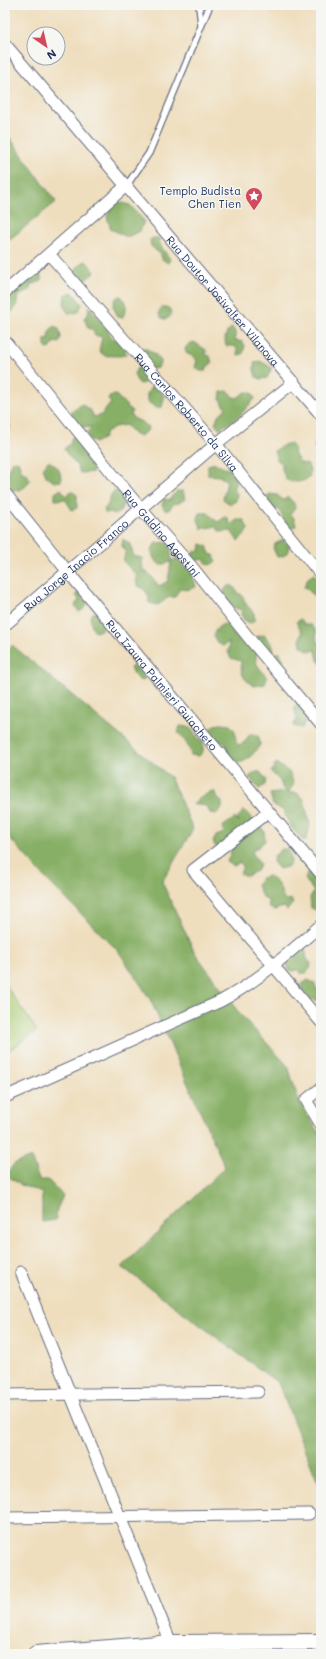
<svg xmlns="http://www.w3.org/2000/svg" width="326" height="1659" font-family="Mali,sans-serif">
  <rect width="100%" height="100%" fill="#f6f6f2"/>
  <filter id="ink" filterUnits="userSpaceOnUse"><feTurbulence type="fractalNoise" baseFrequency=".025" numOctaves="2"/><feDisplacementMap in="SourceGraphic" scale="8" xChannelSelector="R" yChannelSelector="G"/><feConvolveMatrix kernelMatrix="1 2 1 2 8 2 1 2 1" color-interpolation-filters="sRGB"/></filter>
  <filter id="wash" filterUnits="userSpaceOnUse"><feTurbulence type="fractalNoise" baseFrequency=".012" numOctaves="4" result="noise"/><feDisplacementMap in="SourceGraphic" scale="16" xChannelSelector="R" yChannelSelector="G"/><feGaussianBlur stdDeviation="0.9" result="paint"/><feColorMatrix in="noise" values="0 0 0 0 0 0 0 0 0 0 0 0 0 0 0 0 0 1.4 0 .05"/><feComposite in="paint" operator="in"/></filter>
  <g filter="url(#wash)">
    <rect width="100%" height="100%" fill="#efdebd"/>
    <polygon fill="#aacb73" stroke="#627d68" points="5,984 37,1031 5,1053"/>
    <g fill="#87af65" stroke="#516f62">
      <polygon points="5,131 56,202 5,243"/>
      <polygon points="119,202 130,205 144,221 140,231 127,237 111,229 107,217 111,208"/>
      <polygon points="153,238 159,238 160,245 170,259 168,263 162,259 161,255 151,246 150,240"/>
      <polygon points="86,261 95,272 83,282 77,281 76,269 81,263"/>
      <path d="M33,272L40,273L42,281L34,284L31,283L30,290L18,296C17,305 17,313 5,313V294L11,290L18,291L17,284Z"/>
      <path d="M72,292L82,304L78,312L70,314C63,309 64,303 65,295Z"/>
      <polygon points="121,296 126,302 126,310 122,318 118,317 113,306 116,298"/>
      <path d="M89,306L106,327L112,338L117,340L124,339L126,355C119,357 112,355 105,356L99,351L102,337L94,335V330L88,328L84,318L88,315Z"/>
      <circle cx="165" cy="313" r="6"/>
      <polygon points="55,326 59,329 61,337 59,343 56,342 52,344 51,348 47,349 45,346 45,339 50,340 48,335 50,330"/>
      <path d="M232,327L235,332V340L243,342L245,346L243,354L238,355L237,349L234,346H226C224,338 225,333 232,327Z"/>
      <polygon points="194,342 206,350 206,355 210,356 212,363 207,367 206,371 200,371 195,367 197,361 194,357 186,353 185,348 189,344"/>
      <path d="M143,348C150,349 156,355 161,361L158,368L152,369L140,353Z"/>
      <polygon points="260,361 272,368 267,378 261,379 256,377 254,369 254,363"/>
      <polygon points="137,368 143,368 149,381 140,384 137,381 134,374"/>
      <polygon points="151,387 160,390 164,398 162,407 156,408 147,401 147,394"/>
      <path d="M228,391L233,397L237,398L246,392L252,393L255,399C248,405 244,412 237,418C232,423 225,424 220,429L215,423L218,416L226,408L220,399L221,392Z"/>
      <path d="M116,395L132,411L131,416C137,421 143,421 148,427L147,431L140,436L135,435L126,425L114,427L106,432L104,438L95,443L89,439L87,432L92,427L82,428L75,424L71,411L82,404L91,411L94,417L101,415L111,403L108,400L110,396Z"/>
      <polygon points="5,411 9,418 10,429 5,433"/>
      <path d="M79,435L97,460L98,466L93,472L80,473C76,461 70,460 64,449L70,444L72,437Z"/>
      <polygon points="321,438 321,454 314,447 317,439"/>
      <path d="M291,444L295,449L294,453L299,462L308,465L310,470L309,476H311C302,483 297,483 286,480L282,469V463L277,460L274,451L284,445Z"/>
      <path d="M18,461L22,472L27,474L30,480C24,494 5,494 6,480C6,474 9,467 12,462Z"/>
      <path d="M48,461C58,466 61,470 61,481L54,482L46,476L43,468Z"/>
      <polygon points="215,463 224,468 233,470 236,482 233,489 237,493 236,501 230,504 223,499 227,481 219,476 208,475 208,465"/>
      <polygon points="61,489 66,496 71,491 77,495 77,508 72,510 65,499 55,500 55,493"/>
      <path d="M114,491H120L125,497L121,511L116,514L105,513L104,509C111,504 108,496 114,491Z"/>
      <polygon points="177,491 183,491 185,499 179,503 173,504 169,510 165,510 162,505 164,499 171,500 171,497"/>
      <path d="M269,494L277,495L283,500L288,497L294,503L295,509L290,514L294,518L296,526L289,529C283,523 283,517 279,509H274L267,500Z"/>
      <polygon points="199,513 208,513 215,520 218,522 225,517 228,518 230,525 237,520 244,520 248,529 244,536 238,541 231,531 220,532 216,526 202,529 198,520"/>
      <path d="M123,539L130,544L134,556L142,558L143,571H147L159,586L168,581L171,562L160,565L154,559L151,550L156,543L168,542L171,552L172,561L177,558L185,568L190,566L196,587L186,590L180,588L175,597H169L158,605L149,603C149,593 146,590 137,585L136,575L123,561L126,551L122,546Z"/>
      <path d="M283,540L289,545C288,553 286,557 277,557L273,548L275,544Z"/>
      <polygon points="201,544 207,546 210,554 214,555 216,561 212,564 208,565 204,559 195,561 191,556 194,551 200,551"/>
      <path d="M314,574L321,582V602C313,598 312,591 304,587L308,578Z"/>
      <path d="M228,586H233L238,593L242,595C244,598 244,601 246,604C251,611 256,611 254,621L251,623L245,621L241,615L242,610L235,608L232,604L227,606L221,595L225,593L224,590Z"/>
      <polygon points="79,591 88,603 84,609 79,612 75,605 79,600 76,595"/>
      <polygon points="100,612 104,622 102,629 96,632 92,627 90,616 93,613"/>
      <polygon points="301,619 305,625 311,625 316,631 317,643 321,641 321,664 318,661 316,650 309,651 301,646 300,639 302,632 296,622"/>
      <path d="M224,624L230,626L233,630V635H242L257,652C253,666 260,666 267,678L265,684L254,686C243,679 241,675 241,661L231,658L228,652L229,642L223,646C210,640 212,629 224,624Z"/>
      <polygon points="264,635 272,644 275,653 280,653 284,660 281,664 278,662 276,657 269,658 269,652 264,652 255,640 258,636"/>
      <polygon points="12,645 170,777 193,829 162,882 195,953 239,1013 288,1066 298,1099 321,1137 321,1490 278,1383 122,1267 225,1167 150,999 119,952 48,881 5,833 5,652"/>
      <polygon points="133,658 143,669 142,673 145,677 143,681 139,680 130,668 134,665"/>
      <polygon points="299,702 309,714 302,728 293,726 297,719 294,707"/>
      <path d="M221,724L230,725L235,731L236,742L239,745L245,742L250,734H253L259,737L260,745C252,756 241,770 227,758L228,752L225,743L218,741L209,730L214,725Z"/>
      <path d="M180,726L189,727L203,743V752L199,756L191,755C190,748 184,738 178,733Z"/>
      <path d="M276,763L289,772L294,784L288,793H297L304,799L310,825L306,840H302C293,830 287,822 283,810L273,805L270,794L284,792L280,781L271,772Z"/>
      <polygon points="256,772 260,772 266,779 265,785 259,789 249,777"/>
      <path d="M209,792H215L217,798L222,802V808L217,814L210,813L206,806L193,804C198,798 204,797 209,792Z"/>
      <polygon points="244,810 252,817 251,822 259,824 264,831 265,841 252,852 260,864 258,870 247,876 240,874 243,866 240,862 234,866 227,862 232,849 231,846 215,846 213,842 216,836 224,833 222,827 235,818 238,822 238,818"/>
      <polygon points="282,849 289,849 291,862 287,867 279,869 273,862 274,856"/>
      <polygon points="315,868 321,875 321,912 311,908 310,897 314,892 305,879 308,872"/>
      <path d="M269,876C273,880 278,883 280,888C282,893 282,897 285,901L291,899L293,904L287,910L284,907L274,910L269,908L268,901L261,895L257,885L261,878Z"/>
      <polygon points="300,948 305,949 307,959 311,963 310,969 306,973 300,973 298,969 294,971 289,970 285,958"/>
      <path d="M308,980L314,983L317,990L321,985V1001C311,1000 300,996 302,984Z"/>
      <polygon points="31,1157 39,1180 48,1180 63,1196 57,1209 56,1220 42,1222 42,1193 21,1185 6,1175 14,1164"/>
    </g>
  </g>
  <g filter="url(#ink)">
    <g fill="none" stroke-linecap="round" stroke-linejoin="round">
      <defs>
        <g id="lane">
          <polyline points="199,5 201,25"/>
          <polyline points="127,185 149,153 210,5"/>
        </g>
        <g id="street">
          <polyline points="5,6 5,5"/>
          <path id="s1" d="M5,44L321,415"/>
          <path id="s2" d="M49,254L216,444L321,575"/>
          <polyline points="5,292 127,185"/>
          <path id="s3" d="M5,341L141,509L192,567L253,643L321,724"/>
          <path id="s4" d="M5,493L68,572L321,874"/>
          <path id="s5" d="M5,625L216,444L294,382"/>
          <polyline points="268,812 193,870 321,1022"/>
          <polyline points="321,1088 306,1100 321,1125"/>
          <path d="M5,1097L221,1001C258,981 289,953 321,925"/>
          <polyline points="21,1272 171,1643"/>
          <polyline points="5,1395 258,1392"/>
          <polyline points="5,1518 309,1514"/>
        </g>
        <polyline id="secondary" points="36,1654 171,1643 321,1642"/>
      </defs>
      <use href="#lane" stroke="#656c7f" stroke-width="8"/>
      <use href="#street" stroke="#656c7f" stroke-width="13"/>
      <use href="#secondary" stroke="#656c7f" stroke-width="18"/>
      <use href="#lane" stroke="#fff" stroke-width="5.5"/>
      <use href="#street" stroke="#fff" stroke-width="11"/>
      <use href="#secondary" stroke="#fff" stroke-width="16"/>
    </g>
  </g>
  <defs>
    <symbol id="sight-pin" viewBox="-11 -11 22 30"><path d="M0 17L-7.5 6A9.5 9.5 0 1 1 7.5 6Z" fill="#d1495b" stroke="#f6f6f2"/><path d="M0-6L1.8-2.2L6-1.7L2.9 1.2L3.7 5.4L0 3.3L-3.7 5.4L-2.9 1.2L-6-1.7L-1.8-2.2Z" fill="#fff"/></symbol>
  </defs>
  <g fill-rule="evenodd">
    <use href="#sight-pin" x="244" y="186" width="20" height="27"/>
  </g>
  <g text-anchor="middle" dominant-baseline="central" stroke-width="3" stroke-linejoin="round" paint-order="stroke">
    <g font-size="11" fill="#1b2f5e" stroke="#f6f6f2" text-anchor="end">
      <text x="241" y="190">Templo Budista<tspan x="241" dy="13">Chen Tien</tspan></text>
    </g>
    <g font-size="11" fill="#1b2f5e" stroke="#f6f6f2">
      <text stroke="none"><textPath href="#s1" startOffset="337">Rua Doutor Josivalter Vilanova</textPath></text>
      <text stroke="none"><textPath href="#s2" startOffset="210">Rua Carlos Roberto da Silva</textPath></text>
      <text stroke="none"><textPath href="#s3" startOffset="248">Rua Galdino Agostini</textPath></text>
      <text stroke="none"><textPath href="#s5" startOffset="93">Rua Jorge Inacio Franco</textPath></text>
      <text stroke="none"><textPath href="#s4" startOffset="248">Rua Izaura Palmieri Guiacheto</textPath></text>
    </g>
  </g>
  <rect width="326" height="1659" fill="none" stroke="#f6f6f2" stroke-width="20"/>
  <g transform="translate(46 46) rotate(146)"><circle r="19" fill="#f6f6f2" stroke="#9ea6b7"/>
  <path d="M0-3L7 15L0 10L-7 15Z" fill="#d1495b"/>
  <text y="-6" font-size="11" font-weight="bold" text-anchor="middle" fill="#1b2f5e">N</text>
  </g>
</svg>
